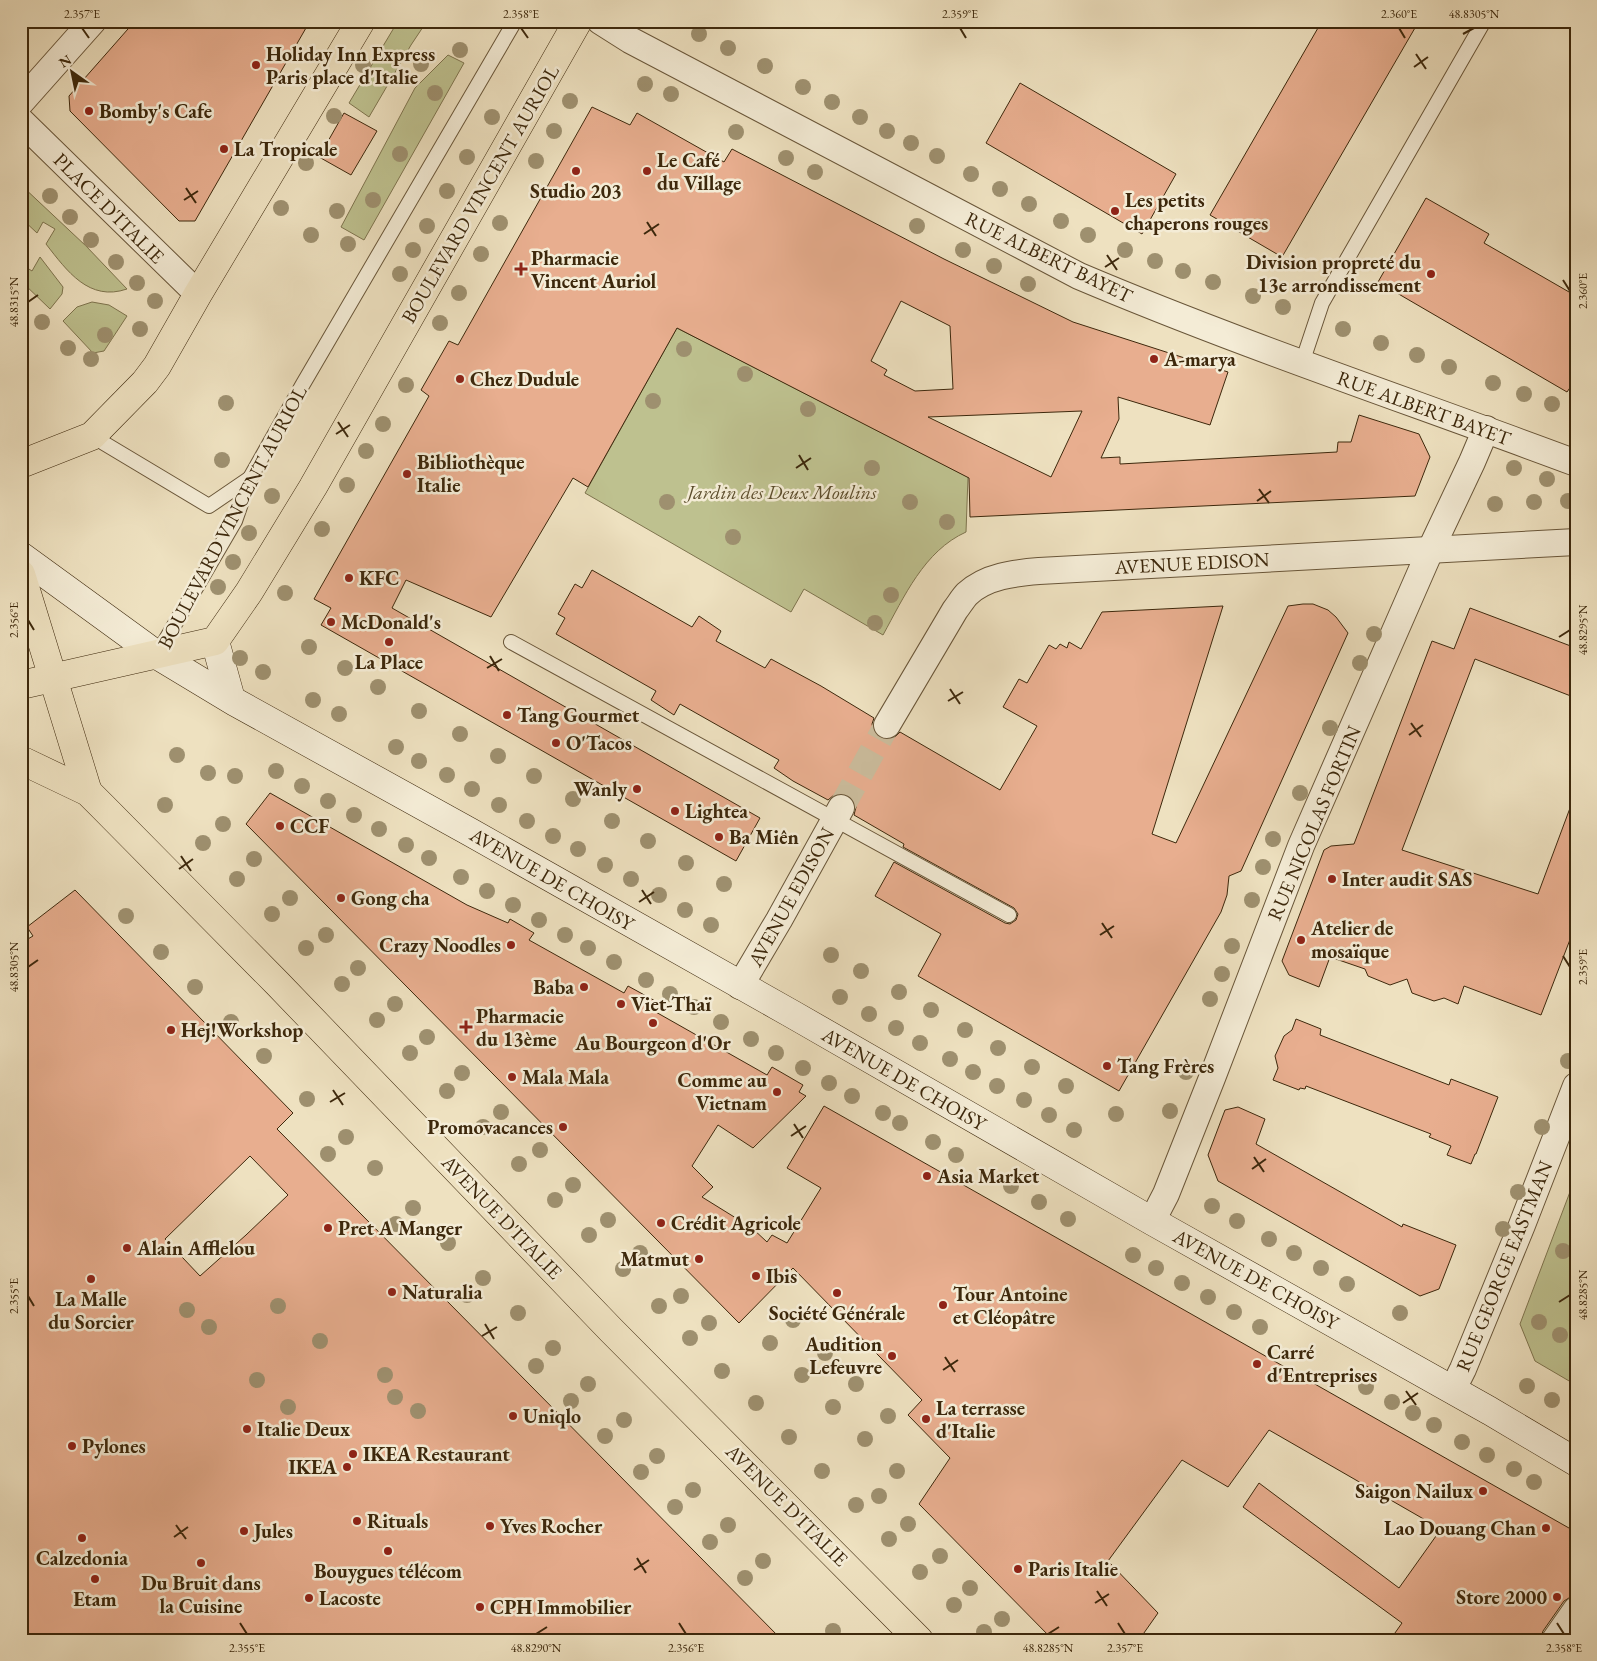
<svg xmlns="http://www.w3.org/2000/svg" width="1597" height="1661" font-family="'EB Garamond',serif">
  <rect width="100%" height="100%" fill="#eee1c0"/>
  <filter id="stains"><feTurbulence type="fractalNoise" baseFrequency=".004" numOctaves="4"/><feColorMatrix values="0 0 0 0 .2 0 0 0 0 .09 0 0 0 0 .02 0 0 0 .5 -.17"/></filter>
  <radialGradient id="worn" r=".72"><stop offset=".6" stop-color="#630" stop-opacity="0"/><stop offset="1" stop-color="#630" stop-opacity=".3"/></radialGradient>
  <g fill="#bec18f" stroke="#7e744e">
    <polygon points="398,21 427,21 411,45 369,117 349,103"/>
    <polygon points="448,55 464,63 364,240 341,227 415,88"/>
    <path d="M21,185L86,246L127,289C89,302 67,271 46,244L55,229L43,222L37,233L21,218Z"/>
    <polygon points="40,257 63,287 62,294 50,309 21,281 21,264 32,271"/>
    <polygon points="92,302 109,305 127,316 104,351 93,353 63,321 77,307"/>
    <path d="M677,328L968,477L966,532C924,551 904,597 883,635L804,589L791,612L585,493Z"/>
    <polygon points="1576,1176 1576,1385 1535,1361 1520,1324"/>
  </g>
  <g fill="#e8ae8f" stroke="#3d280c" fill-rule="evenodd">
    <polygon points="135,21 310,21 195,221 179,221 70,111 69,96"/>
    <polygon points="1322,21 1419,21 1282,257 1210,215"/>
    <polygon points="1020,83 1176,174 1142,234 986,143"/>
    <path d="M592,107L630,125L637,113L724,162L732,149L944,259L1073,322L1228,372L1210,425L1118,397L1119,419L1101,458L1120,457V464L1337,452L1338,442H1351L1359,415L1419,434L1430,457L1415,496L970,517L969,478L677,328L588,487L573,478L491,617L406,580L392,608L760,818L736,861L321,625L331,608L314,599L429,396L421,390L449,341L458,345ZM901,301L950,326L953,389L915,391L884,375L887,370L871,361ZM1082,411L1051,477L928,417Z"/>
    <polygon points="344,113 377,131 351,175 319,157"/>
    <polygon points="1426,198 1489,234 1484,243 1576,296 1576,379 1567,392 1378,282"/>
    <polygon points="592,570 692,627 699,616 721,631 716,641 765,668 771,659 821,686 874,718 872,724 874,732 880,738 887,740 894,738 900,732 1000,790 1037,726 1003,707 1019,679 1027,683 1049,645 1056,649 1060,644 1067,648 1069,642 1081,649 1102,612 1223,606 1152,834 1176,843 1288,606 1303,604 1313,604 1328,610 1336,617 1348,633 1241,871 1229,876 1227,895 1221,912 1119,1091 918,976 941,934 875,896 894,862 1005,923 1010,924 1016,920 1018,914 1014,908 903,847 904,844 854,815 856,807 854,801 849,795 840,793 834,795 828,800 793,781 774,768 779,760 680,704 674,715 651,700 656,691 556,634 565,618 558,614 575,584 582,588"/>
    <polygon points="1470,608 1576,648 1576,698 1475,659 1402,850 1538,894 1573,800 1576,801 1576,924 1541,1015 1464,986 1458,1004 1444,998 1434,1001 1412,993 1407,979 1390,985 1368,976 1365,969 1330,957 1319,987 1289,975 1282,961 1324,850 1331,846 1354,844 1432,641 1454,649"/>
    <polygon points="270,793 467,905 508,923 510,919 534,933 529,940 624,993 628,986 659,1003 654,1011 767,1075 772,1067 803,1085 799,1092 806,1096 753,1148 718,1125 692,1166 713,1187 702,1197 752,1228 767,1242 772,1235 787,1243 821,1188 787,1168 824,1106 1576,1532 1576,1590 1572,1596 1564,1601 1543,1631 1540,1640 1390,1640 1402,1623 1243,1507 1259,1483 1399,1588 1441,1529 1269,1430 1228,1487 1182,1460 1108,1561 1158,1613 1139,1640 1053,1640 919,1504 950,1458 908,1415 922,1400 793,1268 739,1323 246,824"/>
    <path d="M75,890L293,1113L277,1129L782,1640H21V943L33,936L27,927ZM250,1156L288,1195L246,1235L200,1276L165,1239Z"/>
    <polygon points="1296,1019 1321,1029 1320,1035 1449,1085 1451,1079 1498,1097 1476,1154 1475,1154 1471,1164 1447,1155 1451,1146 1429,1137 1431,1134 1306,1086 1305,1089 1300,1088 1299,1090 1273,1080 1278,1068 1275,1056 1284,1036 1292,1030"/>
    <polygon points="1238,1107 1265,1119 1256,1144 1402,1227 1403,1224 1456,1245 1439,1289 1420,1296 1218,1181 1208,1155 1225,1110"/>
  </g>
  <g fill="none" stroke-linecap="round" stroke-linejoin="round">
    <polyline stroke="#cbbc9c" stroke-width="26" stroke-dasharray="26 13" stroke-linecap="butt" points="841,808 887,725"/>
    <defs>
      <g id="lane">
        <polyline points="1302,363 1322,303 1484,21"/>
        <polyline points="92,436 209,506 250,478"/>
        <polyline points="511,642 1009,915"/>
        <polyline points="158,653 235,521 250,478 303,384 515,21"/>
      </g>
      <g id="street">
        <path d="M600,21L630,40L1079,276C1242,345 1410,401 1576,463"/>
        <polyline points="21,102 93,21"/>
        <polyline points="21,121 198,294"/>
        <path d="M887,725L955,610C959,605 963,598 967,594C986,576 1015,573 1039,571L1576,542"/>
        <polyline points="740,986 779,920 841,808"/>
        <polyline points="1152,1221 1166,1194 1212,1078 1301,846 1430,551 1472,462 1486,429"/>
        <polyline points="1453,1389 1463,1369 1522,1225 1576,1086"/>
        <polyline points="1555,1640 1576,1610"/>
      </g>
      <g id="secondary">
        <polyline points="21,556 157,655 235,702 470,832 792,1014 1152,1221 1490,1411 1576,1462"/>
        <polyline points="215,641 231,699"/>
      </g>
      <g id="primary">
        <polyline points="21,464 92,436 145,382 157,366 198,294 361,21"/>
        <polyline points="21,574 88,792"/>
        <polyline points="21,685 215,641 249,592 313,487 578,21"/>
        <polyline points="21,760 88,792 102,806 277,983 611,1330 919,1640"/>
      </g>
    </defs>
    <use href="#lane" stroke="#695639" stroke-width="16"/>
    <use href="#street" stroke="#695639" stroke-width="28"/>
    <use href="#secondary" stroke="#3d280c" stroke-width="29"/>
    <use href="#primary" stroke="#3d280c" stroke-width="29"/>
    <use href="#lane" stroke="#f4ecd6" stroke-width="14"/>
    <use href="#street" stroke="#f4ecd6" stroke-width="26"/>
    <use href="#secondary" stroke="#f4ecd6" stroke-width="28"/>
    <use href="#primary" stroke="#eee1c0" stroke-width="28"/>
  </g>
  <g fill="#9e906f">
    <circle cx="699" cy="34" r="8"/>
    <circle cx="728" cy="48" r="8"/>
    <circle cx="460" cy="50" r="8"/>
    <circle cx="421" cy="64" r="8"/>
    <circle cx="363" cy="65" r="8"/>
    <circle cx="765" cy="66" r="8"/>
    <circle cx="645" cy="84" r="8"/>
    <circle cx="803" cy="87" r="8"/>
    <circle cx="435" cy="93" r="8"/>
    <circle cx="671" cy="94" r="8"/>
    <circle cx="570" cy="101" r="8"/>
    <circle cx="832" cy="102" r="8"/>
    <circle cx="334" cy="116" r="8"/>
    <circle cx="492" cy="117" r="8"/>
    <circle cx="860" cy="117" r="8"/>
    <circle cx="554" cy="131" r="8"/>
    <circle cx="887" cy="131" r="8"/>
    <circle cx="736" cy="132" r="8"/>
    <circle cx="911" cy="143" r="8"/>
    <circle cx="400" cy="154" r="8"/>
    <circle cx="937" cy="156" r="8"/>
    <circle cx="467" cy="157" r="8"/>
    <circle cx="786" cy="158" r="8"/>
    <circle cx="536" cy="161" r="8"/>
    <circle cx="306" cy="163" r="8"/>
    <circle cx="815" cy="172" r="8"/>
    <circle cx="971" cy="174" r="8"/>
    <circle cx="1000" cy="189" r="8"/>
    <circle cx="447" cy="191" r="8"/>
    <circle cx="50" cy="196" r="8"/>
    <circle cx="373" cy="200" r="8"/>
    <circle cx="1029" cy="204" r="8"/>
    <circle cx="281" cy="208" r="8"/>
    <circle cx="337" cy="211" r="8"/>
    <circle cx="70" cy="217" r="8"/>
    <circle cx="1061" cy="221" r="8"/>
    <circle cx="500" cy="223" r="8"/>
    <circle cx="427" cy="226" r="8"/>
    <circle cx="917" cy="226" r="8"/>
    <circle cx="311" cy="235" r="8"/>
    <circle cx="1088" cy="235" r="8"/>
    <circle cx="91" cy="240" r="8"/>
    <circle cx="348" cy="244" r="8"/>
    <circle cx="413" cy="250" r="8"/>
    <circle cx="963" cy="250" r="8"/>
    <circle cx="1125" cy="250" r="8"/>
    <circle cx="481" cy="254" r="8"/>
    <circle cx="1155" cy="261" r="8"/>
    <circle cx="116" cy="262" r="8"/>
    <circle cx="994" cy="266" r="8"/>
    <circle cx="1183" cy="271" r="8"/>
    <circle cx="400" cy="274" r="8"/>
    <circle cx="1213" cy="282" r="8"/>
    <circle cx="137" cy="283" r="8"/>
    <circle cx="1028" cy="284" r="8"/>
    <circle cx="459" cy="293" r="8"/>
    <circle cx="1253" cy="296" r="8"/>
    <circle cx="155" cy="301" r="8"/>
    <circle cx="1283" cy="307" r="8"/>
    <circle cx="42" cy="322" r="8"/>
    <circle cx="440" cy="323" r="8"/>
    <circle cx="140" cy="329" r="8"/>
    <circle cx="1343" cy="329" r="8"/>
    <circle cx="105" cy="335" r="8"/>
    <circle cx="1381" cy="343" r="8"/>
    <circle cx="68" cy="348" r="8"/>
    <circle cx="684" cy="349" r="8"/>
    <circle cx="1417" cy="355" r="8"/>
    <circle cx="91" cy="359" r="8"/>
    <circle cx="1449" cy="367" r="8"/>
    <circle cx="745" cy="374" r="8"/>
    <circle cx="1493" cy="383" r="8"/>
    <circle cx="406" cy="385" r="8"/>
    <circle cx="1524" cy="394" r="8"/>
    <circle cx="653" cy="401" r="8"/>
    <circle cx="226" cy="403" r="8"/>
    <circle cx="1552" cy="404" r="8"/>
    <circle cx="808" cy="409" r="8"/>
    <circle cx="383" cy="424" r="8"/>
    <circle cx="366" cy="451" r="8"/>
    <circle cx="222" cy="460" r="8"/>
    <circle cx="872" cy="468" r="8"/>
    <circle cx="1514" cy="468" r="8"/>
    <circle cx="1547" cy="479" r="8"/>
    <circle cx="347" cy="485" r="8"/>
    <circle cx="272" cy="496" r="8"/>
    <circle cx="1568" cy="501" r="8"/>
    <circle cx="667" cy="502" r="8"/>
    <circle cx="910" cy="502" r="8"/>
    <circle cx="1534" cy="502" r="8"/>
    <circle cx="1495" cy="504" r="8"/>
    <circle cx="947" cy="522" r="8"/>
    <circle cx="322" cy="529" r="8"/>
    <circle cx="249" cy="533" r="8"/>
    <circle cx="733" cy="537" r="8"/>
    <circle cx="233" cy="562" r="8"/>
    <circle cx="218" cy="587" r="8"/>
    <circle cx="285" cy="593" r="8"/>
    <circle cx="891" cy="595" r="8"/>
    <circle cx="875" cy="623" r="8"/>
    <circle cx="1374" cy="634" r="8"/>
    <circle cx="309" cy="647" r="8"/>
    <circle cx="240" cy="658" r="8"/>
    <circle cx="1360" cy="663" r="8"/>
    <circle cx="345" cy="668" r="8"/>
    <circle cx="263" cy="672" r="8"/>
    <circle cx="378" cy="687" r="8"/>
    <circle cx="313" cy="700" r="8"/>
    <circle cx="419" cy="711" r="8"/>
    <circle cx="339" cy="714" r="8"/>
    <circle cx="1330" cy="728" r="8"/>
    <circle cx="460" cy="734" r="8"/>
    <circle cx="396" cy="747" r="8"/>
    <circle cx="177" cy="755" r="8"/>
    <circle cx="498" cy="756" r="8"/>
    <circle cx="419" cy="761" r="8"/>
    <circle cx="276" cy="771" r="8"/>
    <circle cx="208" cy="773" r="8"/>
    <circle cx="447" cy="775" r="8"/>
    <circle cx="235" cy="776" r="8"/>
    <circle cx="534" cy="776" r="8"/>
    <circle cx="302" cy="786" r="8"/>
    <circle cx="472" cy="789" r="8"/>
    <circle cx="1300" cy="793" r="8"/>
    <circle cx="573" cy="799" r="8"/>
    <circle cx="328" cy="801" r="8"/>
    <circle cx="165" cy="805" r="8"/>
    <circle cx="499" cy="805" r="8"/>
    <circle cx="354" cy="815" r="8"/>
    <circle cx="527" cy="821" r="8"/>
    <circle cx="612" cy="821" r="8"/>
    <circle cx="223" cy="824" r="8"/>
    <circle cx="379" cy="829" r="8"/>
    <circle cx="553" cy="836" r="8"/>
    <circle cx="1273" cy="839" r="8"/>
    <circle cx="648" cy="841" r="8"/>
    <circle cx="203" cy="843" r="8"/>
    <circle cx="406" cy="845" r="8"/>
    <circle cx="578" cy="849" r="8"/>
    <circle cx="429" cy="858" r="8"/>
    <circle cx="254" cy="859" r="8"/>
    <circle cx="686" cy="863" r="8"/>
    <circle cx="605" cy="865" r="8"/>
    <circle cx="1263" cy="867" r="8"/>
    <circle cx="461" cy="877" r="8"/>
    <circle cx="237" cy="879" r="8"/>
    <circle cx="631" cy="879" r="8"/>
    <circle cx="724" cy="884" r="8"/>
    <circle cx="487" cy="891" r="8"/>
    <circle cx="659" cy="895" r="8"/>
    <circle cx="290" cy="898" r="8"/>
    <circle cx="1252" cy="900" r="8"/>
    <circle cx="513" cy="905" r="8"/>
    <circle cx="685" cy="910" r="8"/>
    <circle cx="272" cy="914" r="8"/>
    <circle cx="126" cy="916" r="8"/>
    <circle cx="539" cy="920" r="8"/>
    <circle cx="711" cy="925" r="8"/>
    <circle cx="326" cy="935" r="8"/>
    <circle cx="565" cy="935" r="8"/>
    <circle cx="1232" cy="946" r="8"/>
    <circle cx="306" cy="948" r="8"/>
    <circle cx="588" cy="948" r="8"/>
    <circle cx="161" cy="952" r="8"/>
    <circle cx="831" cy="955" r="8"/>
    <circle cx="614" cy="962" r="8"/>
    <circle cx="358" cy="968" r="8"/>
    <circle cx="861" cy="971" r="8"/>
    <circle cx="1222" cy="974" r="8"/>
    <circle cx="646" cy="980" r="8"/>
    <circle cx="342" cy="984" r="8"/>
    <circle cx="195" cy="987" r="8"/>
    <circle cx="899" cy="992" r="8"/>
    <circle cx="670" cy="994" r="8"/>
    <circle cx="840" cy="997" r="8"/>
    <circle cx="1210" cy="999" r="8"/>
    <circle cx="395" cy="1004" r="8"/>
    <circle cx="694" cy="1007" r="8"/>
    <circle cx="931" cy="1010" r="8"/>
    <circle cx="869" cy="1014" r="8"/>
    <circle cx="377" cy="1020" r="8"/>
    <circle cx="231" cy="1022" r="8"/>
    <circle cx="721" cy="1022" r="8"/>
    <circle cx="896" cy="1028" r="8"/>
    <circle cx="965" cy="1030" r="8"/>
    <circle cx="427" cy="1037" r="8"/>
    <circle cx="751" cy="1039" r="8"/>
    <circle cx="920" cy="1043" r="8"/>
    <circle cx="998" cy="1048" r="8"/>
    <circle cx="410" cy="1053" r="8"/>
    <circle cx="776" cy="1053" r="8"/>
    <circle cx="264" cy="1056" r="8"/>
    <circle cx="950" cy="1059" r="8"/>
    <circle cx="1568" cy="1061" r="8"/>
    <circle cx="1032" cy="1067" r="8"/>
    <circle cx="803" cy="1068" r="8"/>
    <circle cx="973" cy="1072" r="8"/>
    <circle cx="1186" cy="1072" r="8"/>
    <circle cx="462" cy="1073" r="8"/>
    <circle cx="829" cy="1083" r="8"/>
    <circle cx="997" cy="1086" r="8"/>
    <circle cx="1066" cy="1086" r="8"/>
    <circle cx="447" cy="1091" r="8"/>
    <circle cx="852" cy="1096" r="8"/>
    <circle cx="307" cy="1099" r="8"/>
    <circle cx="1024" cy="1100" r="8"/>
    <circle cx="1170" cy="1111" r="8"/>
    <circle cx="501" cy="1112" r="8"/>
    <circle cx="883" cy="1113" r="8"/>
    <circle cx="1116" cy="1114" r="8"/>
    <circle cx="1049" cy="1115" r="8"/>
    <circle cx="900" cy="1123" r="8"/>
    <circle cx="483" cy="1127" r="8"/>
    <circle cx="1542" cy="1127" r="8"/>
    <circle cx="1074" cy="1130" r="8"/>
    <circle cx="346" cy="1137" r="8"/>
    <circle cx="933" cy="1142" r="8"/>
    <circle cx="540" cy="1150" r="8"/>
    <circle cx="328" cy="1154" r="8"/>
    <circle cx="956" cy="1155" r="8"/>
    <circle cx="519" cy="1164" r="8"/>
    <circle cx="375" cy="1168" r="8"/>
    <circle cx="573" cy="1185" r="8"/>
    <circle cx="1011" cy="1186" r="8"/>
    <circle cx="1518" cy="1192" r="8"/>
    <circle cx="555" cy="1200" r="8"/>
    <circle cx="1039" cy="1202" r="8"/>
    <circle cx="1212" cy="1206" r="8"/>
    <circle cx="413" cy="1208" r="8"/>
    <circle cx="1068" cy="1219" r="8"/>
    <circle cx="608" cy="1220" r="8"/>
    <circle cx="1237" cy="1221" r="8"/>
    <circle cx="396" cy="1224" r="8"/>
    <circle cx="1503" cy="1229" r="8"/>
    <circle cx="589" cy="1235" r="8"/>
    <circle cx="1269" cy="1239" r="8"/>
    <circle cx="448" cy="1243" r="8"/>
    <circle cx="1563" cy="1251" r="8"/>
    <circle cx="640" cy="1253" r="8"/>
    <circle cx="1294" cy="1253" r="8"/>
    <circle cx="1133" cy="1255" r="8"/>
    <circle cx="1156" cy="1268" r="8"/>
    <circle cx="1321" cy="1268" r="8"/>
    <circle cx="623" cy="1269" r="8"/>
    <circle cx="483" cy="1278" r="8"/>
    <circle cx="1182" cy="1283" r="8"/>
    <circle cx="1347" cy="1284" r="8"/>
    <circle cx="467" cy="1295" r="8"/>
    <circle cx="681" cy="1296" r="8"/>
    <circle cx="1208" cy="1297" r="8"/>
    <circle cx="278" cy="1306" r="8"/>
    <circle cx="659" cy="1306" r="8"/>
    <circle cx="187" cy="1310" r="8"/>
    <circle cx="1234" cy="1312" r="8"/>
    <circle cx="518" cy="1313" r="8"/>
    <circle cx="1400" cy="1313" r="8"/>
    <circle cx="793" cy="1320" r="8"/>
    <circle cx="1539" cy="1322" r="8"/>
    <circle cx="709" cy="1323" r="8"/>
    <circle cx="209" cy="1327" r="8"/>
    <circle cx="1260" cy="1327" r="8"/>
    <circle cx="1560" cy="1335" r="8"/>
    <circle cx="690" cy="1338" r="8"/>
    <circle cx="320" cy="1341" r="8"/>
    <circle cx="770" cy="1343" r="8"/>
    <circle cx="553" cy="1348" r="8"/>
    <circle cx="825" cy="1353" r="8"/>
    <circle cx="536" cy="1366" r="8"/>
    <circle cx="722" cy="1371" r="8"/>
    <circle cx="385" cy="1375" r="8"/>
    <circle cx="802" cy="1375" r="8"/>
    <circle cx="257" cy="1380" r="8"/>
    <circle cx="588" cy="1384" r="8"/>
    <circle cx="856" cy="1384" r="8"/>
    <circle cx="1527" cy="1386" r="8"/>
    <circle cx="1366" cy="1387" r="8"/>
    <circle cx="395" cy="1397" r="8"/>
    <circle cx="1552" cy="1400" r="8"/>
    <circle cx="571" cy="1401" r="8"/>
    <circle cx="1392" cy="1402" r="8"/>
    <circle cx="756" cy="1403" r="8"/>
    <circle cx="288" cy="1407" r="8"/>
    <circle cx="833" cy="1407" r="8"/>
    <circle cx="418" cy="1411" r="8"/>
    <circle cx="1413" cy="1413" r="8"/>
    <circle cx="888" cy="1416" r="8"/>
    <circle cx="624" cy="1420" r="8"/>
    <circle cx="1434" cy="1425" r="8"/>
    <circle cx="605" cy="1436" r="8"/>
    <circle cx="789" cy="1437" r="8"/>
    <circle cx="865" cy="1439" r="8"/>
    <circle cx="1462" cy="1442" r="8"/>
    <circle cx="1487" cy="1455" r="8"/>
    <circle cx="657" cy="1456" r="8"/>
    <circle cx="1514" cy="1469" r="8"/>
    <circle cx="822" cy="1471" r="8"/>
    <circle cx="897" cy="1471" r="8"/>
    <circle cx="641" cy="1472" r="8"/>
    <circle cx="1534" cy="1482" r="8"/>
    <circle cx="693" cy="1490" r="8"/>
    <circle cx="879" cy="1496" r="8"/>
    <circle cx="856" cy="1505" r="8"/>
    <circle cx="675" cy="1507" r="8"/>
    <circle cx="908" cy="1524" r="8"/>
    <circle cx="728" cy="1525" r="8"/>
    <circle cx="889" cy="1539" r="8"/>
    <circle cx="710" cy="1542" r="8"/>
    <circle cx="940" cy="1556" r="8"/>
    <circle cx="763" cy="1561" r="8"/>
    <circle cx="920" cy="1572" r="8"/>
    <circle cx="745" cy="1578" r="8"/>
    <circle cx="970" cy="1588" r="8"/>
    <circle cx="954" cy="1605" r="8"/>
    <circle cx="1002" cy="1619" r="8"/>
    <circle cx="833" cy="1631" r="8"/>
    <circle cx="984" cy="1632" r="8"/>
  </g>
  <path fill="none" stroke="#3d280c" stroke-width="2" d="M82,28L89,38M521,28L528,38M960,28L966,38M1399,28L1405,38M1463,34L1474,28M1416,54L1426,69M1414,67L1428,57M186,188L196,203M184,200L198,191M647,222L656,236M644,234L659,224M1107,255L1117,270M1105,267L1119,258M1563,280L1570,291M28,302L38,295M338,422L348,437M336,434L350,425M799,455L808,470M796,468L811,458M1259,489L1269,503M1257,501L1271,491M28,620L34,630M1559,637L1570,630M490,656L499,671M487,668L502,659M950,689L960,704M948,701L963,692M1411,723L1421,737M1409,735L1423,725M181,856L191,871M179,869L193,859M642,890L651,904M639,902L654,892M1102,923L1112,938M1100,935L1114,926M1563,956L1570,967M28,967L38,960M333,1090L343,1105M330,1102L345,1093M794,1124L803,1138M791,1136L806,1126M1254,1157L1264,1172M1252,1169L1266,1159M28,1296L34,1306M1559,1302L1570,1295M485,1324L494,1339M482,1336L497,1327M945,1357L955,1372M943,1370L958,1360M1406,1391L1416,1405M1403,1403L1418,1393M176,1525L186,1539M174,1537L188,1527M637,1558L646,1573M634,1570L649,1560M1097,1591L1107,1606M1095,1603L1109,1594M240,1623L247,1634M679,1623L686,1634M1118,1623L1125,1634M1557,1623L1564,1634M536,1634L547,1627M1048,1634L1059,1627"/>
  <g fill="#8f2418" stroke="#f4ecd6" stroke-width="2">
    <circle cx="256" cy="65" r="5"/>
    <circle cx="89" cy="111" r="5"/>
    <circle cx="224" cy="149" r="5"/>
    <circle cx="576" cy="171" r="5"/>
    <circle cx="647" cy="171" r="5"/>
    <circle cx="1115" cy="211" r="5"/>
    <path d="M518.5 261.5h5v5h5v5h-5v5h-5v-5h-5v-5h5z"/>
    <circle cx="1431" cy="274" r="5"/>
    <circle cx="1154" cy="359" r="5"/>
    <circle cx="460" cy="379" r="5"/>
    <circle cx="407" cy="474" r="5"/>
    <circle cx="349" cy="578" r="5"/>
    <circle cx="331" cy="622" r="5"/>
    <circle cx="389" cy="642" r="5"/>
    <circle cx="507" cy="715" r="5"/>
    <circle cx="556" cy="743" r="5"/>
    <circle cx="637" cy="789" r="5"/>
    <circle cx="675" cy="811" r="5"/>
    <circle cx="280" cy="826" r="5"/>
    <circle cx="719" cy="837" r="5"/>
    <circle cx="1332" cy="879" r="5"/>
    <circle cx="341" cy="898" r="5"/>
    <circle cx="1301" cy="940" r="5"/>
    <circle cx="511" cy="945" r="5"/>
    <circle cx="584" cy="987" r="5"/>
    <circle cx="621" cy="1004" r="5"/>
    <circle cx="653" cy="1023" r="5"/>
    <path d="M463.5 1019.5h5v5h5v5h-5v5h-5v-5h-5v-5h5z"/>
    <circle cx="171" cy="1030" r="5"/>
    <circle cx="1107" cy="1066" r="5"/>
    <circle cx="512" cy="1077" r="5"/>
    <circle cx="777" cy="1092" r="5"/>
    <circle cx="563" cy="1127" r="5"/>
    <circle cx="927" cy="1176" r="5"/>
    <circle cx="661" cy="1223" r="5"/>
    <circle cx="328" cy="1228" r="5"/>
    <circle cx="127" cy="1248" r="5"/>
    <circle cx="699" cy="1259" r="5"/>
    <circle cx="756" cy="1276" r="5"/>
    <circle cx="91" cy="1279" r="5"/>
    <circle cx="392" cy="1292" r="5"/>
    <circle cx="837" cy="1293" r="5"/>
    <circle cx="943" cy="1305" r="5"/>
    <circle cx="892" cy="1356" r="5"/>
    <circle cx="1257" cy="1364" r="5"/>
    <circle cx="513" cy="1416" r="5"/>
    <circle cx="926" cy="1419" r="5"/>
    <circle cx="247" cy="1429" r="5"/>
    <circle cx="72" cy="1446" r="5"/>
    <circle cx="353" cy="1454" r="5"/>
    <circle cx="347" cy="1467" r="5"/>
    <circle cx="1483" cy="1491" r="5"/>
    <circle cx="357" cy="1521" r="5"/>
    <circle cx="490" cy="1526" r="5"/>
    <circle cx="1546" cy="1528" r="5"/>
    <circle cx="244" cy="1531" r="5"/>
    <circle cx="82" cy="1538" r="5"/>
    <circle cx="388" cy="1551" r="5"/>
    <circle cx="201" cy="1563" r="5"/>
    <circle cx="1018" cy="1569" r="5"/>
    <circle cx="95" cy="1579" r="5"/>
    <circle cx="1557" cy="1597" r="5"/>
    <circle cx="309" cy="1598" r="5"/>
    <circle cx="480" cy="1607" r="5"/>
  </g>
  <g text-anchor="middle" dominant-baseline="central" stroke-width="5" stroke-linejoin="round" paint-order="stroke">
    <g font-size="20" font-weight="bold" fill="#3d280c" stroke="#f4ecd6" text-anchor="start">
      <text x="266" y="54">Holiday Inn Express<tspan x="266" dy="23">Paris place d'Italie</tspan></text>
      <text x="99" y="111">Bomby's Cafe</text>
      <text x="234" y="149">La Tropicale</text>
      <text x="657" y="160">Le Café<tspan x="657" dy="23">du Village</tspan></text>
      <text x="576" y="191" text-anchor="middle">Studio 203</text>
      <text x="1125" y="200">Les petits<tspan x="1125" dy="23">chaperons rouges</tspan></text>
      <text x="531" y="258">Pharmacie<tspan x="531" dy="23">Vincent Auriol</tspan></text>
      <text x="1421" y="262" text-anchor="end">Division propreté du<tspan x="1421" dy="23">13e arrondissement</tspan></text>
      <text x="1164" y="359">A-marya</text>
      <text x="470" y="379">Chez Dudule</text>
      <text x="417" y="462">Bibliothèque<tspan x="417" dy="23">Italie</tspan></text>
      <text x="359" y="578">KFC</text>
      <text x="341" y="622">McDonald's</text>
      <text x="389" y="662" text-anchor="middle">La Place</text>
      <text x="517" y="715">Tang Gourmet</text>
      <text x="566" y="743">O'Tacos</text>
      <text x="627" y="789" text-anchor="end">Wanly</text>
      <text x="685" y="811">Lightea</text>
      <text x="290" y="826">CCF</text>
      <text x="729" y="837">Ba Miên</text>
      <text x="1342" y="879">Inter audit SAS</text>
      <text x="351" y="898">Gong cha</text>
      <text x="1311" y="928">Atelier de<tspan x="1311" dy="23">mosaïque</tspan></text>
      <text x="501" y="945" text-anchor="end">Crazy Noodles</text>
      <text x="574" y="987" text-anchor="end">Baba</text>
      <text x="631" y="1004">Viet-Thaï</text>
      <text x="476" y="1016">Pharmacie<tspan x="476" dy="23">du 13ème</tspan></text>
      <text x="181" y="1030">Hej!Workshop</text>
      <text x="653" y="1043" text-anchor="middle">Au Bourgeon d'Or</text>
      <text x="1117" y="1066">Tang Frères</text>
      <text x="522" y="1077">Mala Mala</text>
      <text x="767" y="1080" text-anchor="end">Comme au<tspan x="767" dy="23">Vietnam</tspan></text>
      <text x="553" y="1127" text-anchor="end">Promovacances</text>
      <text x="937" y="1176">Asia Market</text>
      <text x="671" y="1223">Crédit Agricole</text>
      <text x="338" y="1228">Pret A Manger</text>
      <text x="137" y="1248">Alain Afflelou</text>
      <text x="689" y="1259" text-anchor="end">Matmut</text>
      <text x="766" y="1276">Ibis</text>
      <text x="402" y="1292">Naturalia</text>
      <text x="953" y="1294">Tour Antoine<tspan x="953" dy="23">et Cléopâtre</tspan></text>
      <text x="91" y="1299" text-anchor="middle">La Malle<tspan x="91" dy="23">du Sorcier</tspan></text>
      <text x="837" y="1313" text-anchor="middle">Société Générale</text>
      <text x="882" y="1344" text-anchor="end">Audition<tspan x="882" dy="23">Lefeuvre</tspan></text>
      <text x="1267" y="1352">Carré<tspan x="1267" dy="23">d'Entreprises</tspan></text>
      <text x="936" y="1408">La terrasse<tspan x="936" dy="23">d'Italie</tspan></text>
      <text x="523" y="1416">Uniqlo</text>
      <text x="257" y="1429">Italie Deux</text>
      <text x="82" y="1446">Pylones</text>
      <text x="363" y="1454">IKEA Restaurant</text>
      <text x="337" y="1467" text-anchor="end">IKEA</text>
      <text x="1473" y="1491" text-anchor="end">Saigon Nailux</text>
      <text x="367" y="1521">Rituals</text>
      <text x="500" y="1526">Yves Rocher</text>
      <text x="1536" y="1528" text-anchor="end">Lao Douang Chan</text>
      <text x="254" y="1531">Jules</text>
      <text x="82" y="1558" text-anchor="middle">Calzedonia</text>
      <text x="1028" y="1569">Paris Italie</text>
      <text x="388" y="1571" text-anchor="middle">Bouygues télécom</text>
      <text x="201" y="1583" text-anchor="middle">Du Bruit dans<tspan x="201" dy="23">la Cuisine</tspan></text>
      <text x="1547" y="1597" text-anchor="end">Store 2000</text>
      <text x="319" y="1598">Lacoste</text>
      <text x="95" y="1599" text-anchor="middle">Etam</text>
      <text x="490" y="1607">CPH Immobilier</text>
    </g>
    <g font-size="20" fill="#3d280c" stroke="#f4ecd6">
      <text transform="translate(480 194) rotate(-60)">BOULEVARD VINCENT AURIOL</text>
      <text transform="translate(109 208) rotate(45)">PLACE D'ITALIE</text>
      <text transform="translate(1049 257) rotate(26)">RUE ALBERT BAYET</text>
      <text transform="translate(1424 408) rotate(20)">RUE ALBERT BAYET</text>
      <text transform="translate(232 517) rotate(-62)">BOULEVARD VINCENT AURIOL</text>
      <text transform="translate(1192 563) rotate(-3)">AVENUE EDISON</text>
      <text transform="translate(1314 823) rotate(-67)">RUE NICOLAS FORTIN</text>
      <text transform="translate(552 879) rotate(30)">AVENUE DE CHOISY</text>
      <text transform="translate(791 897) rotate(-61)">AVENUE EDISON</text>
      <text transform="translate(904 1079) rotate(30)">AVENUE DE CHOISY</text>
      <text transform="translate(502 1217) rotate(46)">AVENUE D'ITALIE</text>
      <text transform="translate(1504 1266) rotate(-68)">RUE GEORGE EASTMAN</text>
      <text transform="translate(1256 1279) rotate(29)">AVENUE DE CHOISY</text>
      <text transform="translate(787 1505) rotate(45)">AVENUE D'ITALIE</text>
    </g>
    <g font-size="20" font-style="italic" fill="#5d4e2d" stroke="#f4ecd6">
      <text x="782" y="492">Jardin des Deux Moulins</text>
    </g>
  </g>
  <rect width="1597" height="1661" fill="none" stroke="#eee1c0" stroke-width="55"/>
  <g transform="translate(72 72) rotate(327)" stroke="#f4ecd6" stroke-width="4" paint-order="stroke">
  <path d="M0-4L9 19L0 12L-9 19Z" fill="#3d280c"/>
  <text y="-8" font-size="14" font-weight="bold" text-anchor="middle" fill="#3d280c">N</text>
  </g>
  <rect x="28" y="28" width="1542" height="1606" fill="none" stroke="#3d280c" stroke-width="2"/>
  <g font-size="12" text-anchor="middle" fill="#3d280c">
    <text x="82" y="18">2.357°E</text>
    <text x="521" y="18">2.358°E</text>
    <text x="960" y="18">2.359°E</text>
    <text x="1399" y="18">2.360°E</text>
    <text x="1474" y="18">48.8305°N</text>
    <text transform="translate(1583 291) rotate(-90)" y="4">2.360°E</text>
    <text transform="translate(14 302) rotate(-90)" y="4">48.8315°N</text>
    <text transform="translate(14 620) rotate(-90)" y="4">2.356°E</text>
    <text transform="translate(1583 630) rotate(-90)" y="4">48.8295°N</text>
    <text transform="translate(1583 967) rotate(-90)" y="4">2.359°E</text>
    <text transform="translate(14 967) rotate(-90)" y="4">48.8305°N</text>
    <text transform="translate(1583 1295) rotate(-90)" y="4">48.8285°N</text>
    <text transform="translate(14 1296) rotate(-90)" y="4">2.355°E</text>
    <text x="247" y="1652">2.355°E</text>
    <text x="536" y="1652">48.8290°N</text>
    <text x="686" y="1652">2.356°E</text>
    <text x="1048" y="1652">48.8285°N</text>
    <text x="1125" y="1652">2.357°E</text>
    <text x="1564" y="1652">2.358°E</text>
  </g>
  <rect width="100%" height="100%" filter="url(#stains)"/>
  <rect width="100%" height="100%" fill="url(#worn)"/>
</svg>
